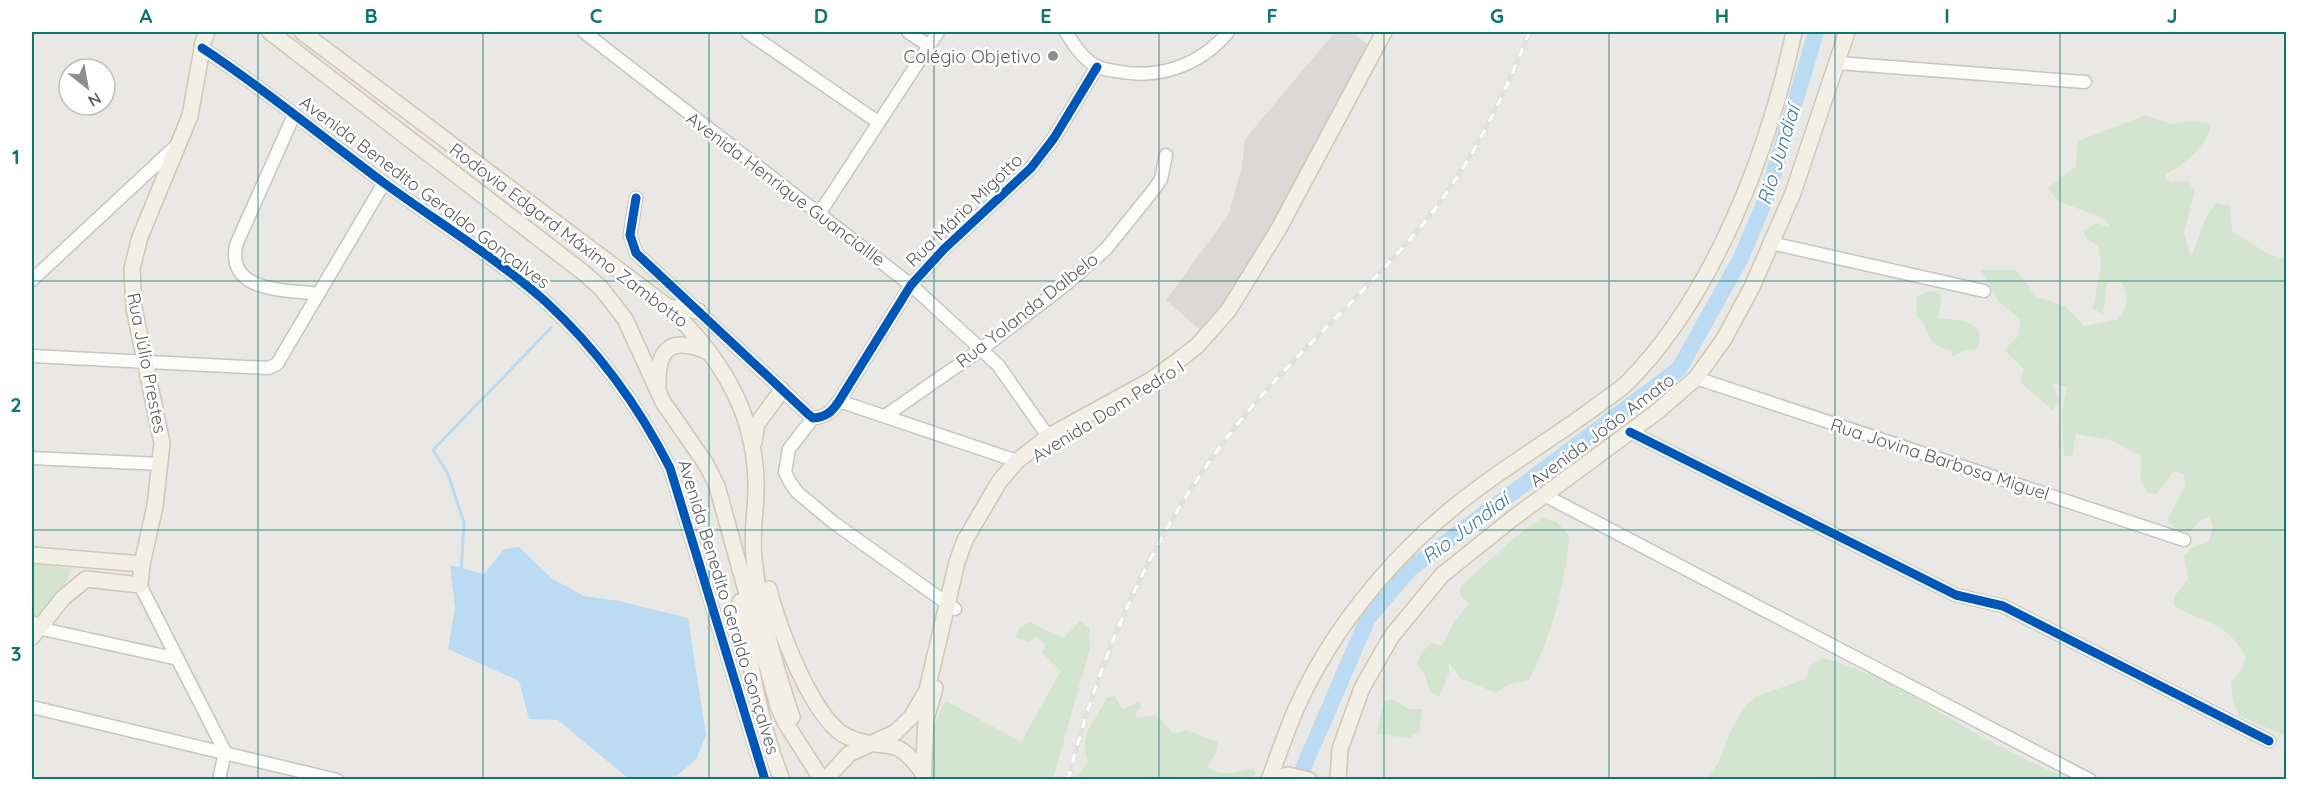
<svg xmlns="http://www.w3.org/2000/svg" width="2318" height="811" font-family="Quicksand,sans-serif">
  <rect width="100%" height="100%" fill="#eae8e4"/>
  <polygon fill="#dbd9d5" points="1335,32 1352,32 1372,48 1317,153 1224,310 1201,331 1166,300 1229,214 1242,166 1245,139"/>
  <g fill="#d3e5d0">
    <path d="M2146,115L2170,124L2193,121L2211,124C2208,146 2183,165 2165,175L2170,182L2188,181L2195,191L2184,233L2191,258L2205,219L2216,203L2230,206L2232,231L2268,254L2286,259V736L2239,716L2233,701L2231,683L2242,669L2246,657C2227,622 2205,623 2174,606V597L2188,579L2184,555L2193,547L2209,542L2213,527L2209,517L2200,521L2190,532L2179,530L2167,521L2185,486L2184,474L2174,471L2157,494L2147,493L2140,479L2142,457L2110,440L2076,434L2072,455L2064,457L2062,411L2067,387L2052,383L2060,402L2052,410L2020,382L2024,369L2004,350L2019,335L2020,319L1999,302L1981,270H2016L2037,297L2065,306L2084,326L2117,320C2127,308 2131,295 2120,281L2107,282L2103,314L2093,309L2101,264L2098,246L2087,239L2083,231L2097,223L2111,228L2105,219L2058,201L2048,188L2075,167L2078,141Z"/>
    <path d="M1938,291L1942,296L1938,318L1966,321L1978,329L1980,339L1977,349L1963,350L1953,357L1951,351C1920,341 1936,336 1917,316L1916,297L1925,292Z"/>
    <path d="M1542,518L1557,522L1569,536C1566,585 1551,636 1529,680L1509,684L1496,693L1460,678L1449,662V674L1439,697L1430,692L1425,675L1417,665L1421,653L1431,643L1442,646L1454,622L1469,604L1460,595V587L1516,536Z"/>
    <polygon points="32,562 71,569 60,600 38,620 32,614"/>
    <path d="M1080,621L1089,628L1090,648L1053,779L931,780C931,754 930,723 946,701L1021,742L1061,671L1042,653L1045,644L1036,636L1028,642L1016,638L1018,629L1029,622L1064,638Z"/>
    <path d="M1822,658C1880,671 1937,713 1990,741C2015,755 2042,767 2068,779H1705L1717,765L1733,726L1746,705L1757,696L1806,679L1810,666Z"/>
    <path d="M1115,696L1122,709L1139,702L1141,708L1135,713L1137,718L1156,715L1174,734L1186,730L1218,742L1216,753L1208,766C1220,779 1239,771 1254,768L1256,773L1253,777L1260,779H1079L1077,776L1088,762C1077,734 1097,719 1107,698Z"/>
    <polygon points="1393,699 1408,709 1422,709 1420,731 1409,738 1376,734 1384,701"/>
  </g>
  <polygon fill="#badbf2" points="519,547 551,578 584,596 619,601 688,618 706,735 697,758 678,775 664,779 629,779 558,720 529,719 519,681 448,649 455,608 450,565 484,574 504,549"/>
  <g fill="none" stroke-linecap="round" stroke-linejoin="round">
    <polyline stroke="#badbf2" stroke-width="3" points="461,572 464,523 448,474 433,450 551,328"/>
    <polyline stroke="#badbf2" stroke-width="16" points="1298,780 1368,618 1410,569 1679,369 1741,258 1767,196 1816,32"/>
    <defs>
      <g id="minor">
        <polyline points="584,32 911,285 998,365 1052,442"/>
        <polyline points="747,32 878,122"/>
        <polyline points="908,32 929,46"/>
        <path d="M1066,32C1074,45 1082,58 1096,66C1101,69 1109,70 1115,71C1157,80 1200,66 1228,32"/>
        <path d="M202,48C265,89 323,138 384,183C436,221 499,260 546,302C598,350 638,405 670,468L765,780"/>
        <polyline points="1838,63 2085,82"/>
        <path d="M294,115L236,245C227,293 284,289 318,294"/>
        <path d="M636,198L630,235L636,253L808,414L813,418C826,417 832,412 839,401L911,285L944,249L1031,168L1054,138L1097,67"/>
        <polyline points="819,214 938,32"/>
        <polyline points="1771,243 1984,291"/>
        <polyline points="32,280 176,146"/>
        <polyline points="32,356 268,368 277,364 384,183"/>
        <polyline points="1696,378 2184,540"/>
        <polyline points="839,401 1017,461"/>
        <polyline points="885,416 983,348 1069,282 1106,249 1155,188 1161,179 1166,155"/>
        <polyline points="813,418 789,449 785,472 790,482 797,492 834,523 955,609"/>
        <polyline points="1630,432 1956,595 2003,606 2269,741"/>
        <polyline points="32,458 161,464"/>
        <polyline points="1544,495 2090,780"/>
        <polyline points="140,585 225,752"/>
        <polyline points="32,622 38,628 178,659"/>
        <polyline points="32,707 337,780"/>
        <polyline points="219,780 225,752"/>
      </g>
      <g id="major">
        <polyline points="270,32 584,273 601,288 625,319 663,402 706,464 717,486 778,706 785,722 822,780"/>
        <path d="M302,32L668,307C719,355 754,409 756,481C757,507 751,529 754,558C759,610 775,667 792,717"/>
        <polyline points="668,307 698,311"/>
        <path d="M658,385C657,345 674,337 709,352"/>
        <polyline points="754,442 757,424 782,390"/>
        <polyline points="32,555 142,564"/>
        <path d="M769,589C777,625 814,723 848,737C886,754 892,730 923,773"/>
        <path d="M740,602C750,663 759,722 782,780"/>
        <polyline points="32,637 63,598 86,579 140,585 142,564 155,506 162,443 134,308 132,269 140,237 190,116 203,43 207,32"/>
        <polyline points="1269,779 1288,775 1309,780"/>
        <polyline points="825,780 849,754 896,732 912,716 927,690 957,562 965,540 999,482 1017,461 1049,436 1151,380 1180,359 1197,346 1228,311 1278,230 1384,32"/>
        <polyline points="923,780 926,719 935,688"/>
        <path d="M1269,780C1278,756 1286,732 1296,709C1335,621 1404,542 1481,486C1518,459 1557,435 1594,408C1605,399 1618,392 1628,382C1714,295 1769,150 1794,32"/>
        <polyline points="1338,780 1340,749 1362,688 1391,637 1442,575 1512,519 1658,411 1696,378 1724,339 1752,287 1793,193 1847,32"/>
      </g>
    </defs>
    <use href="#minor" stroke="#c5c5c5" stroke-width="15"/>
    <use href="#major" stroke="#d0c7b4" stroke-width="18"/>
    <use href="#minor" stroke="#fcfcfb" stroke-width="12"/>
    <use href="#major" stroke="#f2efe7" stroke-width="15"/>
    <defs>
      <path id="rail" d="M1068,780C1098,661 1147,545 1220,447C1276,370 1351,308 1413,236C1465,176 1501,105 1529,32"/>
    </defs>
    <use href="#rail" stroke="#e1e1e1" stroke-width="5"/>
    <use href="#rail" stroke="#fff" stroke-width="3" stroke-dasharray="9" stroke-linecap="butt"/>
    <defs>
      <g id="cycleway">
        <path d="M202,48C265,89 323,138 384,183C436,221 499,260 546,302C598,350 638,405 670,468L765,780"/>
        <path d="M636,198L630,235L636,253L808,414L813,418C826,417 832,412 839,401L911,285L944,249L1031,168L1054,138L1097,67"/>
        <polyline points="1630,432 1956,595 2003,606 2269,741"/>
      </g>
    </defs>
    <use href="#cycleway" stroke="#fff" stroke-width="13"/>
    <use href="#cycleway" stroke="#0057b8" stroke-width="9"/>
  </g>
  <path fill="none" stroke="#0f766e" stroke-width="1.5" stroke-opacity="0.55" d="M258,32V780M483,32V780M709,32V780M934,32V780M1159,32V780M1384,32V780M1609,32V780M1835,32V780M2060,32V780M32,281H2286M32,530H2286"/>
  <circle fill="#8c8e8f" stroke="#fff" stroke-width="2" cx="1053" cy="56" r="6"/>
  <g text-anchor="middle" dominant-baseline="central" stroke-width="5" stroke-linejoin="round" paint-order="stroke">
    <g font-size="18" fill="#5a5e61" stroke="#fff" text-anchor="end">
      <text x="1041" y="56">Colégio Objetivo</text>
    </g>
    <g font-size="18" fill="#5a5e61" stroke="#fff">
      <text transform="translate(786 189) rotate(37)">Avenida Henrique Guanciallle</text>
      <text transform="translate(425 192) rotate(37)">Avenida Benedito Geraldo Gonçalves</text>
      <text transform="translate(964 210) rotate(-44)">Rua Mário Migotto</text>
      <text transform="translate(569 235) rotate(37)">Rodovia Edgard Máximo Zambotto</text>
      <text transform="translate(1027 310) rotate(-38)">Rua Yolanda Dalbelo</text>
      <text transform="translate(147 363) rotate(79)">Rua Júlio Prestes</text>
      <text transform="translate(1108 411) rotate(-32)">Avenida Dom Pedro I</text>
      <text transform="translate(1602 430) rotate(-37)">Avenida João Amato</text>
      <text transform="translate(1940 459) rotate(18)">Rua Jovina Barbosa Miguel</text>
      <text transform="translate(729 607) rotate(73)">Avenida Benedito Geraldo Gonçalves</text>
    </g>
    <g font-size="20" font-style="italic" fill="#4478a8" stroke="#fff">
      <text transform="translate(1778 155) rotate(-73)">Rio Jundiaí</text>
      <text transform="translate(1465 528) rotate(-37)">Rio Jundiaí</text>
    </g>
  </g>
  <rect width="2318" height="811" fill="none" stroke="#ffffff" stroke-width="66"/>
  <g transform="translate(87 87) rotate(149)"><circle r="28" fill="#ffffff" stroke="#bdbfc0" stroke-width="1.5"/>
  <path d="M0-4.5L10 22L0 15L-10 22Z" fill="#8c8e8f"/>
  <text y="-9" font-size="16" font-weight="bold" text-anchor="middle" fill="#5a5e61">N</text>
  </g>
  <rect x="33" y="33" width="2252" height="745" fill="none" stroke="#0f766e" stroke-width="2"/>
  <g font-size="20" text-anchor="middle" font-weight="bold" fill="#0f766e">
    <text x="146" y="23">A</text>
    <text x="371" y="23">B</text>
    <text x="596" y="23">C</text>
    <text x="821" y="23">D</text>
    <text x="1046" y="23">E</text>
    <text x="1272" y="23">F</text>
    <text x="1497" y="23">G</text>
    <text x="1722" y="23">H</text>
    <text x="1947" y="23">I</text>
    <text x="2172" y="23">J</text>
    <text x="16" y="164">1</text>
    <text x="16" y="412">2</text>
    <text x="16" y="661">3</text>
  </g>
</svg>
